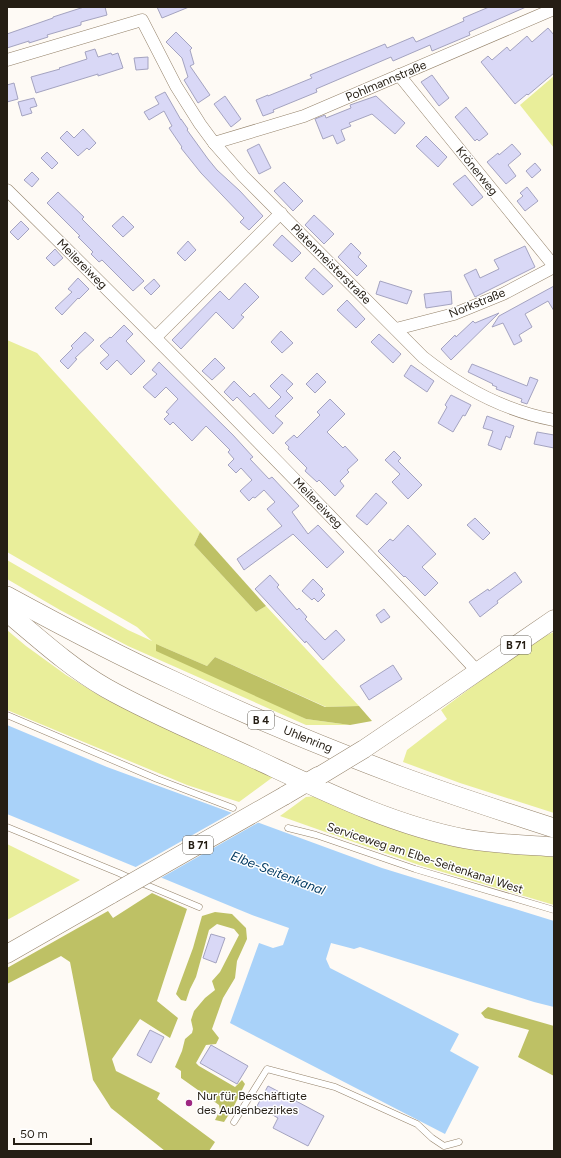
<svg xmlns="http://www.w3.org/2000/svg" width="561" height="1158" font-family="Figtree,sans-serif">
  <rect width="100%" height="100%" fill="#fefaf5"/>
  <g fill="#e9ee9a">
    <polygon points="554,76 554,148 520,105"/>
    <polygon points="7,340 37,353 200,532 194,545 256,612 266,606 359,706 326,707 215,657 207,666 156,644 306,719 350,725 306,725 128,646 60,610 7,579 7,560 128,630 152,641 137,627 7,552"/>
    <polygon points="7,630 26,646 66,675 105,699 273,777 239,802 187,785 7,710"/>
    <polygon points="554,632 554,813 460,783 403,762 407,750 447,719 441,710 534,641"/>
    <polygon points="318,796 554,854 554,905 419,865 280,816 306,797"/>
    <polygon points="7,844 80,880 7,920"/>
  </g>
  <g fill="#bec165">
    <polygon points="200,532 266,606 256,612 194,545"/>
    <polygon points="156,644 207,666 215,657 325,707 359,706 372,721 350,725 306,719 156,651"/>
    <polygon points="152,893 187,909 157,1001 178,1018 170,1038 140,1019 112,1059 116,1071 160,1093 157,1099 215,1142 209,1151 165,1151 111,1108 93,1080 70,962 61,956 7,984 7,968 108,911 113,918"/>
    <polygon points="215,912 232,914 246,928 247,939 237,961 235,978 223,998 212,1029 219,1038 216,1044 206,1045 196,1063 199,1066 235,1087 242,1080 245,1084 233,1108 224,1122 215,1120 220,1110 219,1105 181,1078 181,1071 175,1067 182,1051 185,1039 192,1033 193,1029 191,1020 194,1011 205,998 215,990 212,981 220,972 239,935 234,929 217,924 209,930 196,977 190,989 186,1001 181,1000 176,994 193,948 202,916"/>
    <polygon points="488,1007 554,1026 554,1076 518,1057 529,1030 485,1018 481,1013"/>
  </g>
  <polygon fill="#a9d2f9" points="7,725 107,767 382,868 554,921 554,1007 534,1002 360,947 354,949 331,943 326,959 330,968 459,1034 450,1051 479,1067 445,1134 230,1023 259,943 273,948 283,945 289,928 252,915 7,814"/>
  <polygon fill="#fefaf5" points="235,811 261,821 159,879 134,868"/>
  <g fill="#d9d8f6" stroke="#a4a3c0">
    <polygon points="84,7 105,7 107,15 81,22 81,25 47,35 48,37 29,43 29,41 7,48 7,34 53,18 53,17"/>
    <polygon points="157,7 189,7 162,18"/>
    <polygon points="489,7 526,7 469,32 470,35 432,51 430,45 393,61 391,57 316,89 317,92 273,110 274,112 263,116 256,100 268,95 268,96 312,78 310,75 385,44 387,48 413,37 416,42 464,21 463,18"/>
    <polygon points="548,28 554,35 554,73 528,95 527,94 515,104 481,62 488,56 492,60 507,47 510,51 527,36 532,42"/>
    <polygon points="176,32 192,48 190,50 194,64 190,66 210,95 198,103 184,80 188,77 182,58 166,42"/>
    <polygon points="95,49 98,57 111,53 112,55 118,53 123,68 98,76 98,74 36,93 31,77 60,69 59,68 87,59 85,52"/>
    <polygon points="148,57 148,69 136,70 134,58"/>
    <polygon points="432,75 449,98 439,106 421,82"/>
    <polygon points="14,83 18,99 7,102 7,85"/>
    <polygon points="165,92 181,120 181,119 188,129 187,130 208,159 217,170 240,191 263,216 249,230 240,222 244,218 201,173 181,148 182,147 169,128 172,126 164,111 149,120 144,112 159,104 155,97"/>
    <polygon points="225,96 241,119 231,127 214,104"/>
    <polygon points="376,96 405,123 395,134 372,114 349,123 351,126 341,130 345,140 337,144 333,135 323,139 315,119 325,115 326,118 351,108 350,105"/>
    <polygon points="34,98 37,106 30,108 32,113 22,116 18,102"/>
    <polygon points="466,107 488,134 479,141 477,139 475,141 455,117"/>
    <polygon points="83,129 96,143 89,150 87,148 78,156 60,138 67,131 74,138"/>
    <polygon points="426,136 447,157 438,167 416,146"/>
    <polygon points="259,144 271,168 259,174 247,150"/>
    <polygon points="512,144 521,154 508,165 516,176 506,184 487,162 498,153 499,155"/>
    <polygon points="47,152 58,163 52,169 41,158"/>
    <polygon points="535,163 541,170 532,178 526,171"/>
    <polygon points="32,172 39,179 32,187 24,180"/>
    <polygon points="465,175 483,197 472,206 453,184"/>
    <polygon points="284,182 303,201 293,211 274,191"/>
    <polygon points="527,187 538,201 525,211 517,201 523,196 520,193"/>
    <polygon points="58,192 84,217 82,219 144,281 133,291 102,260 99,262 91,254 93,252 78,237 80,236 47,203"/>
    <polygon points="314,215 334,234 324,244 305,225"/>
    <polygon points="123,216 134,227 123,237 112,226"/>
    <polygon points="21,221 29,229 18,240 10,232"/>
    <polygon points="282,235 301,253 292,262 273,245"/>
    <polygon points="188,241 196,250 185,261 177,253"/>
    <polygon points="351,243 361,253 358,257 367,266 357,276 338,257"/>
    <polygon points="525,246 535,267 475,297 464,275 476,269 480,278 499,269 494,260"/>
    <polygon points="55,249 63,258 54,266 46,258"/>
    <polygon points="314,268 333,286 323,295 305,278"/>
    <polygon points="78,278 89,289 79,299 78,298 62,315 55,308 72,292 68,289"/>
    <polygon points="154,279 160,286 151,295 144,288"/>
    <polygon points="380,281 412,291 407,304 376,294"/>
    <polygon points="245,283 259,297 241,315 244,317 233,329 216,312 181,349 172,340 220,291 229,300"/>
    <polygon points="554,286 554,311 548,301 525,314 532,327 519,335 522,341 514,345 503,323 492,327 499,316"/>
    <polygon points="451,291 452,304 426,308 424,294"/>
    <polygon points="347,300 365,319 356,328 337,310"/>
    <polygon points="499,313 451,360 441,349 455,335 456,337 473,321 475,323"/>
    <polygon points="124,325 133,334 126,341 145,361 131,375 117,360 107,370 100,363 109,355 100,346 110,337 111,338"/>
    <polygon points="281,331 293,343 282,353 271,342"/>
    <polygon points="85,332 94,340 75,358 77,359 68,369 60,361 73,348 71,346"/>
    <polygon points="379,334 401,354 393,363 371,342"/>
    <polygon points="215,358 225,368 212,380 202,371"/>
    <polygon points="159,362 233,435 253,457 250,459 269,479 272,477 299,506 292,512 308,534 318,525 344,552 327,568 293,534 244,570 237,559 282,526 267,509 275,502 264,490 255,498 253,497 249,501 240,491 252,480 241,468 236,473 228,465 234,459 228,452 230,450 206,426 192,441 173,422 170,425 164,419 169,414 166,412 178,399 166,387 155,398 143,387 157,374 152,370"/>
    <polygon points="472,364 527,386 530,377 538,380 527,404 521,402 522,399 496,389 497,387 492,385 493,384 468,372"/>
    <polygon points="411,365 434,381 427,392 404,376"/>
    <polygon points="317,373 326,382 315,393 306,384"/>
    <polygon points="282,374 293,384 286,391 293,398 275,416 283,423 273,434 237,397 233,401 224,392 234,381 250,397 254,393 269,409 281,397 270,386"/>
    <polygon points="451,395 471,405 465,416 463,415 453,432 438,423 447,407 445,405"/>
    <polygon points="330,399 345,414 327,432 343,448 345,446 358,460 347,470 349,472 340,481 344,486 335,496 319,480 317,482 305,471 307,468 288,449 289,447 285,443 294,435 297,438 320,415 317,412"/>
    <polygon points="487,416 514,426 510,438 506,436 501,450 488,445 493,431 483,428"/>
    <polygon points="537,432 554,435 554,448 534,444"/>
    <polygon points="394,451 401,458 398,461 422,485 408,499 392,482 400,474 385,460"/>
    <polygon points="376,493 387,503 367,525 356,516"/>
    <polygon points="475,518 490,533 483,540 467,525"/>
    <polygon points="408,525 436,554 422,567 438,583 425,596 405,576 404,577 378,551 390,539 393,541"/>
    <polygon points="515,572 522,582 497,601 498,603 480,617 469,602 488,589 489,591"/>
    <polygon points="270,575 279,585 277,587 297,610 299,608 307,617 305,619 325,640 336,630 345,640 323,660 306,641 305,643 255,589"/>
    <polygon points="313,579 323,589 321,591 325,595 318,602 314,598 312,600 302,591"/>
    <polygon points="384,609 390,617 381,623 376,615"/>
    <polygon points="393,665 402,679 369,700 360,686"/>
    <polygon points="211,934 225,938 216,963 203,958"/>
    <polygon points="150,1030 164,1037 151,1063 137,1055"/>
    <polygon points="211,1045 248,1066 237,1084 200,1063"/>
    <polygon points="268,1086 289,1097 291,1093 299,1097 296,1101 324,1116 308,1146 273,1128 278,1118 257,1106"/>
  </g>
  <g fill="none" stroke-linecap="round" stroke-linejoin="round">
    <defs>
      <g id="service">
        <polyline points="7,715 157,779 233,808"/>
        <polyline points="7,827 119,873 132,879 199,907"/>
        <polyline points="288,828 316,835 415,869 554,910"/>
        <polyline points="234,1122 267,1069 335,1087 417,1124 432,1138 444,1146 459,1142"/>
      </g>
      <g id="minor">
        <path d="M7,60L142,20L176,86L200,124L214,143L243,176L423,357C462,388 505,411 554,420"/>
        <polyline points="399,75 554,266"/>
        <polyline points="214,143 304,116 554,9"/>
        <path d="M7,190C167,348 325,507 478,672"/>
        <polyline points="396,329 454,314 503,294 554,267"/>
        <polyline points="156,337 281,213"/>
      </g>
      <g id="primary">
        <polyline points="426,707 554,619"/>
        <polyline points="284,796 318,776"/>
        <polyline points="7,954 112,894"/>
      </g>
      <g id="trunk">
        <path d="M7,596C62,626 117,655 174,681C248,716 323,747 400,776C451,795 502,811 554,828"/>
        <path d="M7,612C38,638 71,668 106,688C152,714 203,735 251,757C320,789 391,825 466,839C495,844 525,845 554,847"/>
      </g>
    </defs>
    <use href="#service" stroke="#94826a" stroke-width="7"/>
    <use href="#minor" stroke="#94826a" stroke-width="13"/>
    <use href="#primary" stroke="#94826a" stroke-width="19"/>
    <use href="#trunk" stroke="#94826a" stroke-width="20"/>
    <use href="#service" stroke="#fff" stroke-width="6"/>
    <use href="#minor" stroke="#fff" stroke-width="12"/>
    <use href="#primary" stroke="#fff" stroke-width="18"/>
    <use href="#trunk" stroke="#fff" stroke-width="19"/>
    <defs>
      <g id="primary-bridge">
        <polyline points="321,775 364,749 426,707"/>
        <polyline points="112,894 284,796"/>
      </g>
    </defs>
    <use href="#primary-bridge" stroke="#94826a" stroke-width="19" stroke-linecap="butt"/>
    <use href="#primary-bridge" stroke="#fff" stroke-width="18"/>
  </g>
  <circle fill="#9e2781" stroke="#fff" stroke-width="1.5" cx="189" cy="1103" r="4"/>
  <g text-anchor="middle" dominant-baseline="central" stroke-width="3" stroke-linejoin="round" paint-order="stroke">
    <g fill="#fff" stroke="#66625a" stroke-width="1">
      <rect x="501" y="636" width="30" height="18" rx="3"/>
      <rect x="248" y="711" width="26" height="18" rx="3"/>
      <rect x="183" y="836" width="30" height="18" rx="3"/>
    </g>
    <g font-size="11" font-weight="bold" fill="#251e14">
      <text x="516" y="645">B 71</text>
      <text x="261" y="720">B 4</text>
      <text x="198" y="845">B 71</text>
    </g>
    <g font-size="12" fill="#251e14" stroke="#fff">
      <text transform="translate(386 81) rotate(-23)">Pohlmannstraße</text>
      <text transform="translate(477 171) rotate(51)">Krönerweg</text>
      <text transform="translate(82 264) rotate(45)">Meilereiweg</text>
      <text transform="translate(331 264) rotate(45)">Platenmeisterstraße</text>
      <text transform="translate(477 303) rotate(-22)">Norkstraße</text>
      <text transform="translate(318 503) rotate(46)">Meilereiweg</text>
      <text transform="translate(308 739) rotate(22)">Uhlenring</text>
      <text transform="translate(425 858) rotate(18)">Serviceweg am Elbe-Seitenkanal West</text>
    </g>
    <g font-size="12" fill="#251e14" stroke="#fff" text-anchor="start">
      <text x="197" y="1096">Nur für Beschäftigte<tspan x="197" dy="14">des Außenbezirkes</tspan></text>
    </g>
    <g font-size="13" font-style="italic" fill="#033b63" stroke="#fff">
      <text transform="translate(278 873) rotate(21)">Elbe-Seitenkanal</text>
    </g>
  </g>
  <rect width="561" height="1158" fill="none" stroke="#251e14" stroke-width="16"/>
  <path d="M14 1138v6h77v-6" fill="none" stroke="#251e14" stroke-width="2"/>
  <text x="20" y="1138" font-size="12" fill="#251e14" stroke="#ffffff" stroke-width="3" paint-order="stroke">50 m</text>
</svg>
